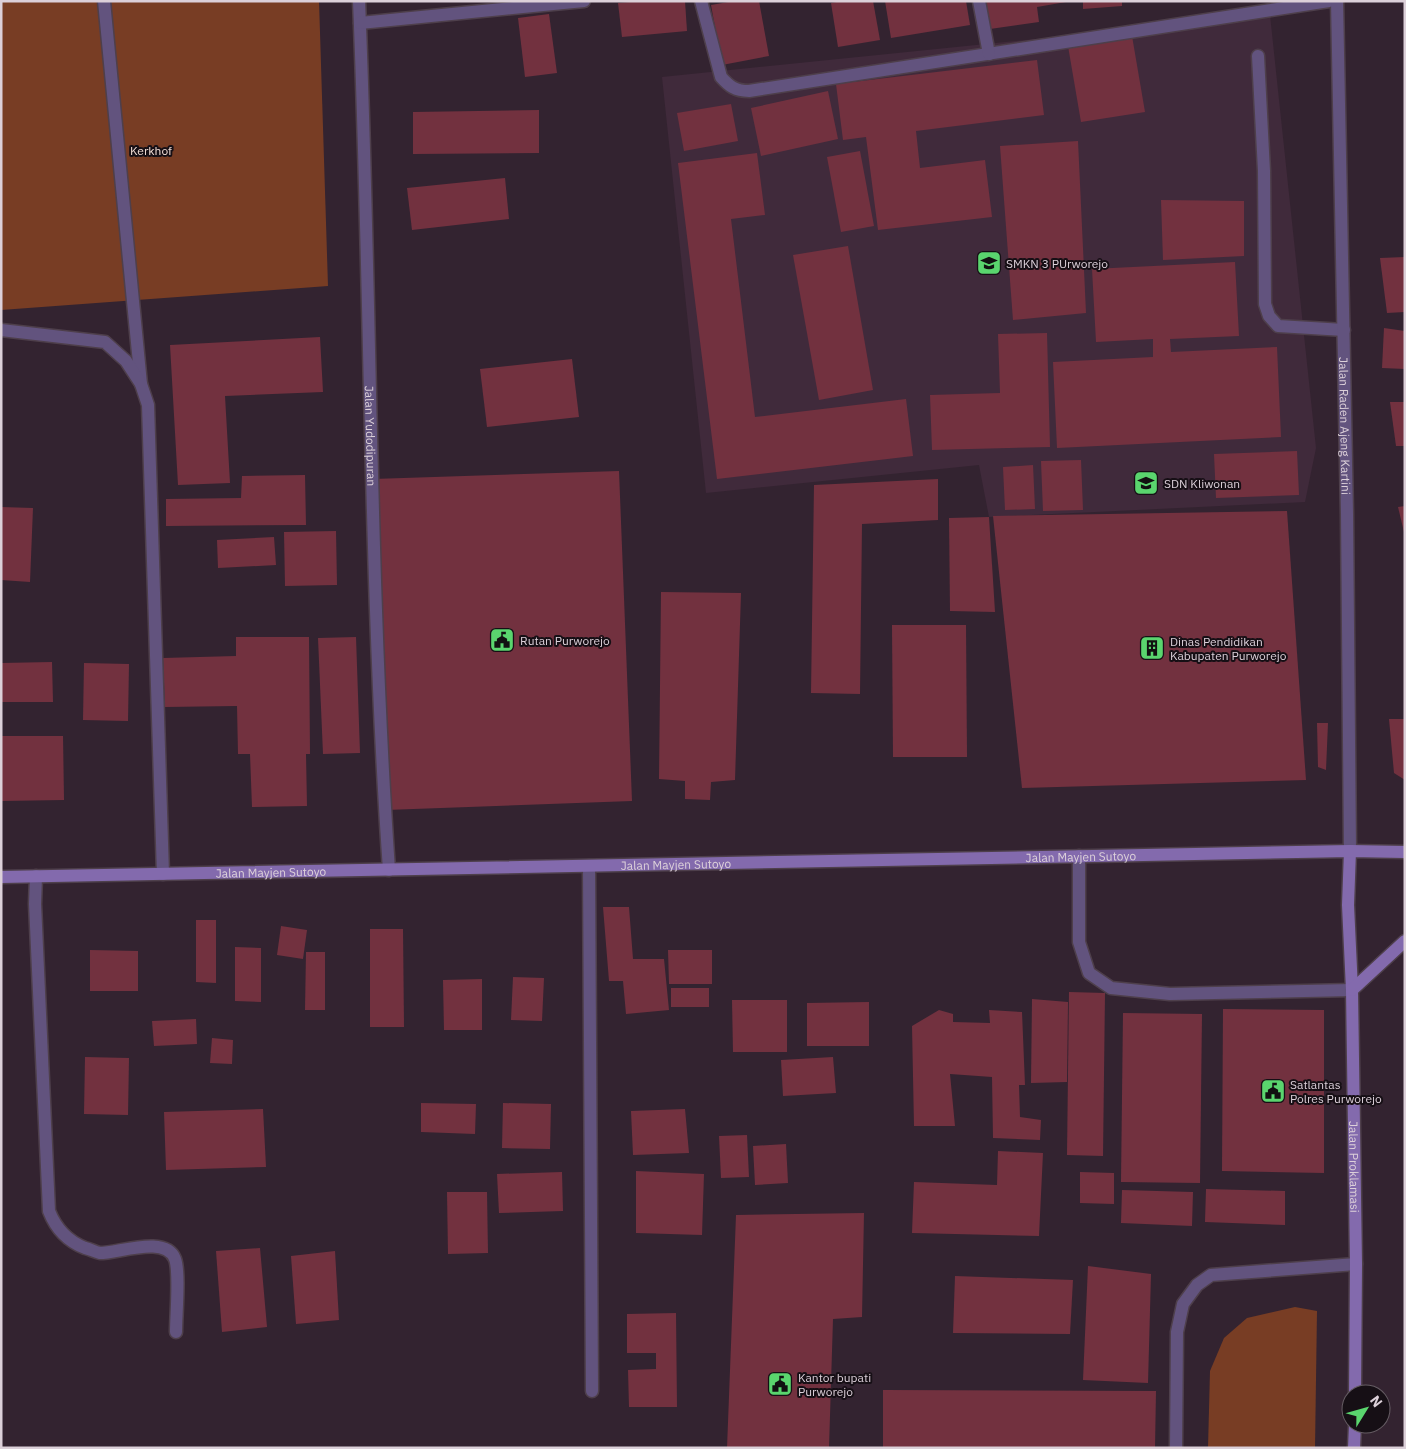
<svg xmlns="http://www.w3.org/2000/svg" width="1406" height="1449" font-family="'IBM Plex Sans',sans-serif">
  <rect width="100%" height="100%" fill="#332330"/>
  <polygon fill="#402a3b" points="1270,15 1316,448 1305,502 989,517 979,465 706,493 662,77"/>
  <g fill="#783d24">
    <polygon points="1,1 319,1 328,286 1,310"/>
    <polygon points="1295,1307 1317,1311 1315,1448 1208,1448 1210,1371 1224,1338 1247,1318"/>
  </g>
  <g fill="#72313f">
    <polygon points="641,1 685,1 687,31 622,37 618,3"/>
    <polygon points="734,1 759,1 769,56 722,65 711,5"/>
    <polygon points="842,1 873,1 880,40 838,47 831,3"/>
    <polygon points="885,1 966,1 970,25 891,38"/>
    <polygon points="986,1 1066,1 1066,2 1037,7 1039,22 990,29"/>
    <polygon points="1083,1 1122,1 1122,6 1083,9"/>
    <polygon points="549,14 557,73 525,77 518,18"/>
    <polygon points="1132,36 1145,112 1081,122 1068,46"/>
    <polygon points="1037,60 1044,115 916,131 920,168 985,160 992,217 878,230 866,137 843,140 836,84"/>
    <polygon points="828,91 838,139 761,156 751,108"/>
    <polygon points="731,104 738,141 684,151 677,113"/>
    <polygon points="539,110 539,153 413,154 413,112"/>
    <polygon points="1078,141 1086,313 1013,320 1000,146"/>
    <polygon points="860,151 874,226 841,232 827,157"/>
    <polygon points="757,153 765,215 731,219 755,417 906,399 913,456 717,479 678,163"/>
    <polygon points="505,178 509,219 412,230 407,188"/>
    <polygon points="1161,200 1244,201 1244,256 1163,260"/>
    <polygon points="848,246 873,390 819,400 793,255"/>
    <polygon points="1405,257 1405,312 1387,313 1380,258"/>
    <polygon points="1235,262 1239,336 1170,339 1171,352 1277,347 1281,437 1057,448 1053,362 1153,357 1153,339 1096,342 1092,269"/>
    <polygon points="1384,328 1405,331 1405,369 1382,368"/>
    <polygon points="1047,333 1050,447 932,450 930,395 1000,393 998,334"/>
    <polygon points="320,337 323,392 225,396 230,483 178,485 170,345"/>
    <polygon points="572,359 579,417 487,427 480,369"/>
    <polygon points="1390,402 1405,402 1405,446 1396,446"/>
    <polygon points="1297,451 1299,495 1216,498 1214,454"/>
    <polygon points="1081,460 1083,510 1043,511 1041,461"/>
    <polygon points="1033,465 1035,509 1005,510 1003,467"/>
    <polygon points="619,471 632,801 386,810 373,479"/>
    <polygon points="305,475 306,525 166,526 166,499 241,498 242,476"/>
    <polygon points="938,479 938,520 862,524 860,694 811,693 814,485"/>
    <polygon points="1405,506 1405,532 1404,532 1398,507"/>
    <polygon points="1,507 33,508 30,582 1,580"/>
    <polygon points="1287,511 1306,780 1022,788 993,516"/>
    <polygon points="989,517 995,612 950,611 949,518"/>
    <polygon points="336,531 337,585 285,586 284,532"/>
    <polygon points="274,537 276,565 218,568 217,540"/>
    <polygon points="661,592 741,593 735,780 711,782 710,800 685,799 685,781 659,779"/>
    <polygon points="892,625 966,625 967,757 893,757"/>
    <polygon points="236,637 309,637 310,754 306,754 307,806 252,807 250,754 238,754 237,706 165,707 163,658 236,656"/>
    <polygon points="356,637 360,753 323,754 318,638"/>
    <polygon points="52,662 53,702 1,702 1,663"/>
    <polygon points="84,663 129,664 128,721 83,720"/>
    <polygon points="1389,719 1405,719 1405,780 1394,773"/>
    <polygon points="1317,723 1328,723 1326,770 1318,767"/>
    <polygon points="1,736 63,736 64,800 1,801"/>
    <polygon points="603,907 629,907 633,959 664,959 669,1010 626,1014 623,981 609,981"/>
    <polygon points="196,920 216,920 216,983 196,982"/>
    <polygon points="281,926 307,930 303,959 277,955"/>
    <polygon points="370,929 403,929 404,1027 370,1027"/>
    <polygon points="235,947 261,948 261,1002 235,1001"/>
    <polygon points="90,950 138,951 138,991 90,991"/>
    <polygon points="668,950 712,950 712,984 669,984"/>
    <polygon points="306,952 325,952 325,1010 305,1010"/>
    <polygon points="513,977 544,978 542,1021 511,1020"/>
    <polygon points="482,979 482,1030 444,1030 443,980"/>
    <rect x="671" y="988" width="38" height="19"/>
    <polygon points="1069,992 1105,993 1103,1156 1067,1155"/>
    <polygon points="1032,999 1068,1002 1067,1082 1031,1083"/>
    <polygon points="732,1000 787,1000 787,1052 733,1052"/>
    <polygon points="869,1002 869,1046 807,1046 807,1003"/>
    <polygon points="1223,1009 1324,1010 1324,1173 1222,1171"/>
    <polygon points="939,1010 953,1014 953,1022 990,1023 989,1010 1022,1012 1025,1085 1019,1085 1020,1117 1041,1120 1040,1140 993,1138 992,1077 950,1074 955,1126 914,1126 912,1026"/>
    <polygon points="1123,1013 1202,1014 1200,1183 1121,1182"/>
    <polygon points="196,1019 197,1044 154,1046 152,1021"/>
    <polygon points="212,1038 233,1040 232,1064 210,1063"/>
    <polygon points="85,1057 129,1058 128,1115 84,1114"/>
    <polygon points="833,1057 836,1093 783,1096 781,1060"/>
    <polygon points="421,1103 476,1104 475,1134 421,1132"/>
    <polygon points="503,1103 551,1104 550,1149 502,1148"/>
    <polygon points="263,1109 266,1167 166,1170 164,1112"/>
    <polygon points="685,1109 689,1153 633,1155 631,1111"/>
    <polygon points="747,1135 749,1177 721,1178 719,1136"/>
    <polygon points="786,1144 788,1183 755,1185 753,1146"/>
    <polygon points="998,1151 1043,1153 1039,1236 912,1233 914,1182 997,1185"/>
    <polygon points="636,1171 704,1174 702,1235 636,1233"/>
    <polygon points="562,1172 563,1211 499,1213 497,1174"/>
    <polygon points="1080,1172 1114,1173 1114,1204 1080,1203"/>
    <polygon points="1206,1189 1285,1191 1285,1225 1205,1222"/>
    <polygon points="1122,1190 1193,1192 1192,1226 1121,1223"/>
    <polygon points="447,1192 487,1192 488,1253 448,1254"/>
    <polygon points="864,1213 862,1317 833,1319 829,1448 727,1448 736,1215"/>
    <polygon points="260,1248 267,1327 222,1332 216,1251"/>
    <polygon points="335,1251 339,1320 296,1324 291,1256"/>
    <polygon points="1088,1266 1151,1274 1148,1383 1083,1380"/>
    <polygon points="955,1276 1073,1280 1070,1334 953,1333"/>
    <polygon points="676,1313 677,1407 629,1407 628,1370 656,1369 656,1353 627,1353 627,1314"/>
    <polygon points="883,1390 1156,1391 1155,1448 883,1448"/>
  </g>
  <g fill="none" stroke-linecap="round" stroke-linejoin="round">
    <defs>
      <g id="service">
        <polyline points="104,1 141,384"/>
        <polyline points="1258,56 1264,171 1265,304 1269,316 1278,326 1344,330"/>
        <polyline points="1079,856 1079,942 1089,973 1111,988 1170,994 1352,990"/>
        <polyline points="1176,1448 1177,1332 1183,1304 1197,1285 1211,1275 1356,1264"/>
      </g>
      <g id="minor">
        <path id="s1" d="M359,1C371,291 369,581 389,870"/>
        <path d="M701,1L721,77C729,86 735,91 749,91L1329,1"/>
        <polyline points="979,1 989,54"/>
        <polyline points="360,23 584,1"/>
        <polyline points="1,330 105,342 126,361 141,384 148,405 163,874"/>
        <polyline points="589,866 592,1391"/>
        <path d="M36,876L35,904L49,1211C56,1229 67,1241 85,1248C90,1249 95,1252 100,1253C119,1253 166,1235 175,1259C180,1272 176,1315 176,1332"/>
      </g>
      <g id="tertiary">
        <path id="s2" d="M1337,1L1347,514L1350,851"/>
      </g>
      <g id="secondary">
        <path id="s3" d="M1350,851L1348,905L1352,990L1356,1264L1355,1394"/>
        <path id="s4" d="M1,877L1350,851L1405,852"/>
        <polyline points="1352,990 1405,941"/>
        <polyline points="1354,1448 1355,1424"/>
      </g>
    </defs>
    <use href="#service" stroke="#4e3f4b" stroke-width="15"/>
    <use href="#minor" stroke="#4e3f4b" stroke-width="15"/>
    <use href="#tertiary" stroke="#4e3f4b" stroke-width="15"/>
    <use href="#secondary" stroke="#4e3f4b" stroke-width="15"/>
    <use href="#service" stroke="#62537e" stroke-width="12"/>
    <use href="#minor" stroke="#62537e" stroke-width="12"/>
    <use href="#tertiary" stroke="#62537e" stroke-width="12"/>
    <use href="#secondary" stroke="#836aad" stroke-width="12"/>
  </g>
  <defs>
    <symbol id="school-square" viewBox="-11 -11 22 22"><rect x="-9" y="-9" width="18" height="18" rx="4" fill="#5ad56e" stroke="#160f15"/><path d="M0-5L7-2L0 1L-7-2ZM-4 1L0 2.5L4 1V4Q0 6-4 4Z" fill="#111"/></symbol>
    <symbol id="civic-square" viewBox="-11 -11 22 22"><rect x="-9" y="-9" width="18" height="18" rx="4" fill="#5ad56e" stroke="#160f15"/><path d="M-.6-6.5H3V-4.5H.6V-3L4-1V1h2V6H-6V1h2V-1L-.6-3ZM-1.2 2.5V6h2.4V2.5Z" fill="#111"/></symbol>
    <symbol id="building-square" viewBox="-11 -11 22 22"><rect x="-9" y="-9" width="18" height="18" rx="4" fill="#5ad56e" stroke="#160f15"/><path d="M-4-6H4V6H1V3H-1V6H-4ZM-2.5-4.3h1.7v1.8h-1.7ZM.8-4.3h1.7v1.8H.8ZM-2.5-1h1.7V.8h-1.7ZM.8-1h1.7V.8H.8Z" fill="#111"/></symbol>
  </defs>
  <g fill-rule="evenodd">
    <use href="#school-square" x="975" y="249" width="28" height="28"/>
    <use href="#school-square" x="1132" y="469" width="28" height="28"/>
    <use href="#civic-square" x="488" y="626" width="28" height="28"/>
    <use href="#building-square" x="1138" y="634" width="28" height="28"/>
    <use href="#civic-square" x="1259" y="1077" width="28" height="28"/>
    <use href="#civic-square" x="766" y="1370" width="28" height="28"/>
  </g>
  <g text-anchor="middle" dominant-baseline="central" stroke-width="4" stroke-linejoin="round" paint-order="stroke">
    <g font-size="12" fill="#f1ddd5" stroke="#160f15">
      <text x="151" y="150">Kerkhof</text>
    </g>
    <g font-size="12" fill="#dcd0d9" stroke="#160f15" text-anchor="start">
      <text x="1006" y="263">SMKN 3 PUrworejo</text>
      <text x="1164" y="483">SDN Kliwonan</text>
      <text x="520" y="640">Rutan Purworejo</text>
      <text x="1170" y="641">Dinas Pendidikan<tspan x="1170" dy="14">Kabupaten Purworejo</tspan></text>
      <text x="1290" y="1084">Satlantas<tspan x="1290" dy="14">Polres Purworejo</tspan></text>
      <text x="798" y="1377">Kantor bupati<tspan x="798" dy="14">Purworejo</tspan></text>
    </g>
    <g font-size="12" fill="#dcd0d9" stroke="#160f15">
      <text stroke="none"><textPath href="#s2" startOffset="425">Jalan Raden Ajeng Kartini</textPath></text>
      <text stroke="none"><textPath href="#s1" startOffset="435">Jalan Yudodipuran</textPath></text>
      <text stroke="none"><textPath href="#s4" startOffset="1080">Jalan Mayjen Sutoyo</textPath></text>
      <text stroke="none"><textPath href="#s4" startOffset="675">Jalan Mayjen Sutoyo</textPath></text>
      <text stroke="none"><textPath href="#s4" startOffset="270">Jalan Mayjen Sutoyo</textPath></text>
      <text stroke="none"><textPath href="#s3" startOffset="316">Jalan Proklamasi</textPath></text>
    </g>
  </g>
  <rect width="1406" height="1449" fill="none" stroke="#dcd0d9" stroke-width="5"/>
  <g transform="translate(1366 1409) rotate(53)"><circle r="24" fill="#160f15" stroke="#655c63"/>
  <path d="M0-4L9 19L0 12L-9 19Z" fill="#5ad56e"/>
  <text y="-8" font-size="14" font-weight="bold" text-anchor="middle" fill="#dcd0d9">N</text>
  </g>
</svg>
